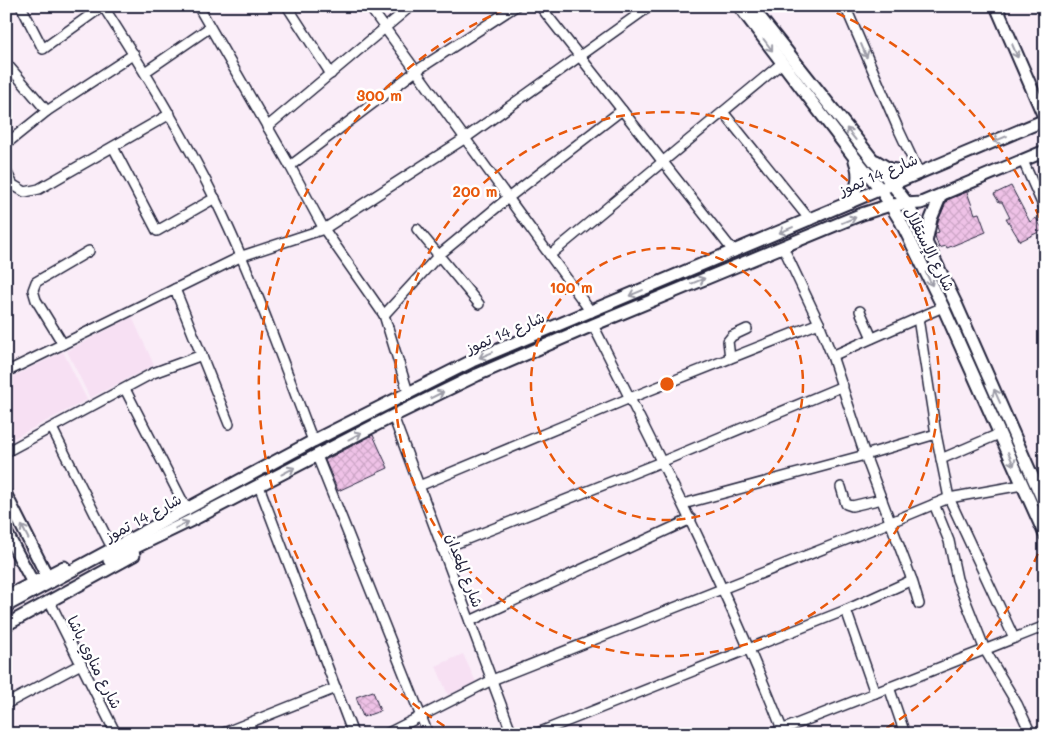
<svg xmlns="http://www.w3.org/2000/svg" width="1051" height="740" font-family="Mali,'Playpen Sans Arabic',sans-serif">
  <defs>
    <pattern id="building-cross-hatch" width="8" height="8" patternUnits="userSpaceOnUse" patternTransform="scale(1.25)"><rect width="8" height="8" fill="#efc2e7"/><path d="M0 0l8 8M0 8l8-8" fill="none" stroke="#cda6c7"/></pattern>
  </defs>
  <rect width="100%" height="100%" fill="#faedf8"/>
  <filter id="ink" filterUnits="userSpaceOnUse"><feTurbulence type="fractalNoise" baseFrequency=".02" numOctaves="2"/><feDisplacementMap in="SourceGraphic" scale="10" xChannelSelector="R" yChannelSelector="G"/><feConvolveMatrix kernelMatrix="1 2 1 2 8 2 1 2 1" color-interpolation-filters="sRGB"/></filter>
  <g filter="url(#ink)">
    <g fill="#f7e0f3">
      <polygon points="132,317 154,365 90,398 67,351"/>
      <polygon points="63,352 87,400 6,442 6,380"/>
      <polygon points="463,654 476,682 448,695 436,666"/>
    </g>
    <g fill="url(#building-cross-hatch)" stroke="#22223b">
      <polygon points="1011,186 1030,222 1036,218 1043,230 1020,241 1006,218 1010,218 1002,202 999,202 994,194"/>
      <polygon points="967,192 975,214 979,213 986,232 947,248 946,246 939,248 935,236 936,233 939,232 937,227 938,221 947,200"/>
      <polygon points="373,435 388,468 338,491 325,460"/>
      <polygon points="373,691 380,711 363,717 356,697"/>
    </g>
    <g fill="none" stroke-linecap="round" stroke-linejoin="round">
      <defs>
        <g id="minor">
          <polyline points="21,6 43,49 103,6"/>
          <path d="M103,6C143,69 182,132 215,199C253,277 282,360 313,441"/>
          <polyline points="198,6 290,166 324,229 384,315 408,392"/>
          <polyline points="287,6 331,74"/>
          <polyline points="369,6 591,312"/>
          <polyline points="540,6 734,252"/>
          <polyline points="845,6 897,126 919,173"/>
          <polyline points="6,63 47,111"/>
          <polyline points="145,72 209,28"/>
          <polyline points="723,112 810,220"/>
          <polyline points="267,127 411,6"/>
          <polyline points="6,144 47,111 134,54"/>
          <polyline points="113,147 157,231 215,198"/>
          <polyline points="1023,161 1045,210"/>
          <polyline points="290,166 416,71 516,6"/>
          <polyline points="6,171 13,185 25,192 39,189 170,114"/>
          <polyline points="417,229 479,304"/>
          <polyline points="783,247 819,323 832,356 865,455 912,580 919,604"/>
          <polyline points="550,255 782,63"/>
          <polyline points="175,289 229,424"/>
          <polyline points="860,311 872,338"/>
          <polyline points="384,315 439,255 508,198 622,110"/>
          <polyline points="918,318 936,434 949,498 1014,638"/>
          <path d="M593,325C661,460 729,593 784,734"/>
          <polyline points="63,344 36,300 33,290 36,282 89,251"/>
          <polyline points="832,356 943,307"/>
          <polyline points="730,358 728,341 732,336 747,329"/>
          <polyline points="6,372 242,256 324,229 464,139 650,6"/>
          <polyline points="125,389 187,510"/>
          <polyline points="393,416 512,734"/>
          <polyline points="52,428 110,544"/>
          <polyline points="6,452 153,373 202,355"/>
          <polyline points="317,456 428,734"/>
          <polyline points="941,459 999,434"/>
          <polyline points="259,486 353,734"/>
          <polyline points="419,486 630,398 819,323"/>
          <polyline points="841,487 846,504 852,506 882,499"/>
          <polyline points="683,504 865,455 936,434"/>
          <polyline points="934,504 949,541 957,579 985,650 1017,704 1031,734"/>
          <polyline points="442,549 661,462 843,386"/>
          <polyline points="50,602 116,734"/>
          <polyline points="846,610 875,693"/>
          <polyline points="470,621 691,519"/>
          <polyline points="889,687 905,734"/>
          <polyline points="6,704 81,664"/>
          <polyline points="221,734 336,688"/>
          <polyline points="386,734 492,680 891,522 949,498 1022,485"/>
          <polyline points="535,734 846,610 912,580"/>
          <polyline points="771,734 1045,626"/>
        </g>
        <g id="major">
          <polyline points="739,6 851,153 881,190 901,222 943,307 1045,535"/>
          <polyline points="751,6 907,203 957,306 1045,505"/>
          <polyline points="996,6 1045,119"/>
          <polyline points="876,161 889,169 918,173"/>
          <path d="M851,202C857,187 861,176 855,161"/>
          <polyline points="926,242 931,219 941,195"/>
          <polyline points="6,495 47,576"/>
          <polyline points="6,532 33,583"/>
          <polyline points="109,560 194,519 393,416 477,375 593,325 862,214 890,205 921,203 1045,151"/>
          <polyline points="6,597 64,567"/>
          <polyline points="6,606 313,441 472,361 1045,120"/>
          <polyline points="6,625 134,555"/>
        </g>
      </defs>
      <use href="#minor" stroke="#22223b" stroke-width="12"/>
      <use href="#major" stroke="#22223b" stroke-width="15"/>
      <use href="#minor" stroke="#fff" stroke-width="9"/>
      <use href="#major" stroke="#fff" stroke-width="11"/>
    </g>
    <defs><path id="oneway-shaft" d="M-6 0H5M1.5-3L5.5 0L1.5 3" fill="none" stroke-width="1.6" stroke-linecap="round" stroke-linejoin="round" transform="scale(1.25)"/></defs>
    <g stroke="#9c9ca7">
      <use href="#oneway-shaft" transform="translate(768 45) rotate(53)"/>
      <use href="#oneway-shaft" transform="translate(864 51) rotate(67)"/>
      <use href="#oneway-shaft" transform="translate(1015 51) rotate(67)"/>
      <use href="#oneway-shaft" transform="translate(851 134) rotate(-128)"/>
      <use href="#oneway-shaft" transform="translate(1000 139) rotate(157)"/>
      <use href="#oneway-shaft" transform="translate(849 220) rotate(-22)"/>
      <use href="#oneway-shaft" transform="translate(786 230) rotate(157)"/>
      <use href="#oneway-shaft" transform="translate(929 279) rotate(64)"/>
      <use href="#oneway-shaft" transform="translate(698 281) rotate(-22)"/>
      <use href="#oneway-shaft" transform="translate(636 293) rotate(157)"/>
      <use href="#oneway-shaft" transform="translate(486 355) rotate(158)"/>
      <use href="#oneway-shaft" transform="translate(437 395) rotate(-26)"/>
      <use href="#oneway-shaft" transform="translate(997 396) rotate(-114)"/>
      <use href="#oneway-shaft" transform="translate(355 436) rotate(-28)"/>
      <use href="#oneway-shaft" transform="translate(1011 459) rotate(66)"/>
      <use href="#oneway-shaft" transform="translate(288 471) rotate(-28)"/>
      <use href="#oneway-shaft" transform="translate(182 525) rotate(-26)"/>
      <use href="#oneway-shaft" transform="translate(25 532) rotate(-117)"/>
    </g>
  </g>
  <g fill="none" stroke="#e8590c" stroke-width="2.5" stroke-dasharray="9 6">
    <circle cx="667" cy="384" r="136"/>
    <circle cx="667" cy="384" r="272"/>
    <path d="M1044 540A408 408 0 0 1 877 734M457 734A408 408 0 0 1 511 7M823 7A408 408 0 0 1 1044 228"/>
  </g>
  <g text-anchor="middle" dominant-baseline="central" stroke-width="5" stroke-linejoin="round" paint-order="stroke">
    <g font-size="15" fill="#22223b" stroke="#fff">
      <text transform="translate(878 174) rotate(-23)">شارع 14 تموز</text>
      <text transform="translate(930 249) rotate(63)">شارع الإستقلال</text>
      <text transform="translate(505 332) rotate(-23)">شارع 14 تموز</text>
      <text transform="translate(143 517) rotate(-28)">شارع 14 تموز</text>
      <text transform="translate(465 570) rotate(69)">شارع المعدان</text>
      <text transform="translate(95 662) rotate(63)">شارع مناوي باشا</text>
    </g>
  </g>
  <circle cx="667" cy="384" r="8" fill="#e8590c" stroke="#fff" stroke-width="2.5"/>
  <g font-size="15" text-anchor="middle" font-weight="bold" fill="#e8590c" stroke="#fff" stroke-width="5" stroke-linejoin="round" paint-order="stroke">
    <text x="379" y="101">300 m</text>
    <text x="475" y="197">200 m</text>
    <text x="571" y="293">100 m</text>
  </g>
  <rect width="1051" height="740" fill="none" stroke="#fff" stroke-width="25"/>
  <rect x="12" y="12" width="1026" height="715" fill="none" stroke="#22223b" stroke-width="2" filter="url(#ink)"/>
</svg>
